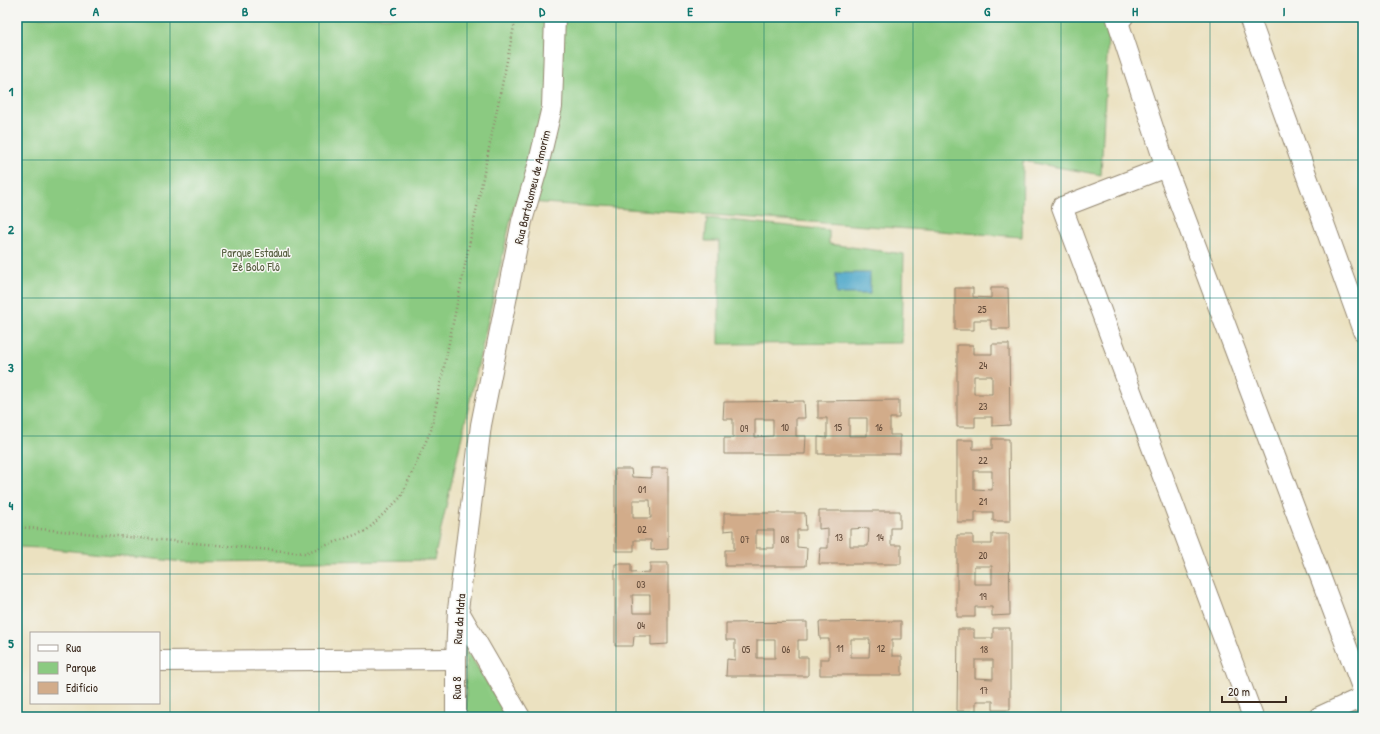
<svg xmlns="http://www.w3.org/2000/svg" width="1380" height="734" font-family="'Patrick Hand',sans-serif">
  <rect width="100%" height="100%" fill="#f6f6f2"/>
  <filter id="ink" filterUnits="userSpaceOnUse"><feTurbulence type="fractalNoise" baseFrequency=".025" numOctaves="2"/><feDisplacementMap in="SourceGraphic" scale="8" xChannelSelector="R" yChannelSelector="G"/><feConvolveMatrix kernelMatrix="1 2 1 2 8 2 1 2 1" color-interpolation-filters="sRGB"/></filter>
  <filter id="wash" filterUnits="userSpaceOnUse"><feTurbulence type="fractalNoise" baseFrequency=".012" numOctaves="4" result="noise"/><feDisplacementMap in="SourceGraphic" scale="16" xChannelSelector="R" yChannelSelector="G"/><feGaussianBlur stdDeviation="0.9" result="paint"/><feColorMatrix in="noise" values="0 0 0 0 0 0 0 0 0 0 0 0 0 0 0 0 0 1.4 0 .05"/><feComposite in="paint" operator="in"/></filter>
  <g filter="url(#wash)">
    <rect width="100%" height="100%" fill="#ebe1c0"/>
    <g fill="#8bca81" stroke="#637a50">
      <polygon points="17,17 1109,17 1101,175 1023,161 1022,237 515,201 434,560 184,562 42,548 17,547"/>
      <polygon points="707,218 829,230 829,244 904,254 902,343 719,344 719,241 705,241"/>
      <polygon points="465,647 508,717 466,717"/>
    </g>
    <rect fill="#4aa5c8" stroke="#426873" x="836" y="273" width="34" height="21"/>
    <g id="blocks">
      <g fill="#d2ac8a" fill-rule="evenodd">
        <polygon points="955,288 973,288 973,297 991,298 991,288 1008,288 1009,329 991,329 991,320 974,320 974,330 955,330"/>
        <path d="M992,344H1009L1010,425L992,426V417H975V427H957V345H973V354H992ZM974,376H992V394H974Z"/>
        <path d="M899,400V418H890V435H900V454H818V437L827,438V418H818V401ZM849,418H867V436H849Z"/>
        <path d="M804,401L805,418H796V436H806L805,454H724V438H733V419H723L724,402ZM755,419H773V436L755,437Z"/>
        <path d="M992,439H1009L1010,521H993V512H975V522H957V440H973V449H992ZM974,471H992V490L974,489Z"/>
        <path d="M651,468H668V549L651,550V540H634V551H615V469H631L632,477L651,478ZM633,500H650L651,518H633Z"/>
        <path d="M819,511H900V528H891V545H901V564H819L820,548H828V528L819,529ZM869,528L868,546H850V529Z"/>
        <path d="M724,513H805L806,530H797V547L807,548L806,566H725V550H734V530L724,531ZM756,530H774V548H756Z"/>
        <path d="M992,534H1009L1010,615L992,616V607H975V617H957V535H973V544H992ZM974,566H992V584H974Z"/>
        <path d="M650,563H668V644L651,645V636H634L633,646H615V564H631V573L650,572ZM632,595H650V613H633Z"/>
        <path d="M901,621V639H892V656H902V675H820V659H829V639H820L819,622ZM851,639H870L869,657H851Z"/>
        <path d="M807,622V640H798V657H808V676H726L727,659L735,660V640H726V623ZM757,640H775V658H757Z"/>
        <path d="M993,628H1010V710H993V701H976V711H957L958,629H974V638H993ZM975,660H993V679L975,678Z"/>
      </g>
    </g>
  </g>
  <g filter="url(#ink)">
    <use href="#blocks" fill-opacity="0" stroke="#93866f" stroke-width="1"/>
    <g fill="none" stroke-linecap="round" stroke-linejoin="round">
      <defs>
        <g id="minor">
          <polyline points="1123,17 1117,19 1166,167 1363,690"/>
          <polyline points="1249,17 1363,331"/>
          <polyline points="1166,167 1062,207 1253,717"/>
          <polyline points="458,610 520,717"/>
          <polyline points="159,661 456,659"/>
          <polyline points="456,717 456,659 458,610 481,425 522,221 538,166 552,107 555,17"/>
          <polyline points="1319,717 1363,697"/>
        </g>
      </defs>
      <use href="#minor" stroke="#93866f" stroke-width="22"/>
      <polyline stroke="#93866f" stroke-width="2.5" stroke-dasharray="1 3" stroke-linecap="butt" points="17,527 305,553 366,531 401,497 431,430 516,17"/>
      <use href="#minor" stroke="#fff" stroke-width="20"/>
    </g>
  </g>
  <path fill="none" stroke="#0f766e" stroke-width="1" stroke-opacity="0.55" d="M170,17V717M319,17V717M467,17V717M616,17V717M764,17V717M913,17V717M1061,17V717M1210,17V717M17,160H1363M17,298H1363M17,436H1363M17,574H1363"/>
  <g text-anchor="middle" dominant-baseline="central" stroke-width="3" stroke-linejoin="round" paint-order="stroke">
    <g font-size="10" fill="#614a39">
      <text x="982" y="309">25</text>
      <text x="983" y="365">24</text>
      <text x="983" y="406">23</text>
      <text x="785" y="427">10</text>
      <text x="838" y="427">15</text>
      <text x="879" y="427">16</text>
      <text x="744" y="428">09</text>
      <text x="983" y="460">22</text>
      <text x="642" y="489">01</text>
      <text x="983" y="501">21</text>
      <text x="642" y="529">02</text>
      <text x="839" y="537">13</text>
      <text x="880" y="537">14</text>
      <text x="745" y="539">07</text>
      <text x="785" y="539">08</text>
      <text x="983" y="555">20</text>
      <text x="641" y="584">03</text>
      <text x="983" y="596">19</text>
      <text x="641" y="625">04</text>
      <text x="840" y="648">11</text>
      <text x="881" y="648">12</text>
      <text x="746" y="649">05</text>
      <text x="786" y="649">06</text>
      <text x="984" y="649">18</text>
      <text x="984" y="690">17</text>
    </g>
    <g font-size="12" fill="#3b2a1e" stroke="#f6f6f2">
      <text transform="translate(532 187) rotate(-76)">Rua Bartolomeu de Amorim</text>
      <text transform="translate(459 619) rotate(-86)">Rua da Mata</text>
      <text transform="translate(456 688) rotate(-90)">Rua 8</text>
    </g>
    <g font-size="12" fill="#535a3c" stroke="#f6f6f2">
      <text x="256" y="252">Parque Estadual<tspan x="256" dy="14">Zé Bolo Flô</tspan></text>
    </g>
  </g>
  <rect width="1380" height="734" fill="none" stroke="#f6f6f2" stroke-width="44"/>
  <rect x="30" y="632" width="130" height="72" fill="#f6f6f2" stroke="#aba49d"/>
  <rect x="38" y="645" width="20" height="6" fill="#ffffff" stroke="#aba49d"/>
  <text x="66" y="652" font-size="12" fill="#3b2a1e">Rua</text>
  <rect x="38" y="662" width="20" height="12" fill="#8bca81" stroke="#aba49d"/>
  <text x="66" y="672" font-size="12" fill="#3b2a1e">Parque</text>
  <rect x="38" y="682" width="20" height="12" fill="#d2ac8a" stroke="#aba49d"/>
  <text x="66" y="692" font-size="12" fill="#3b2a1e">Edifício</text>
  <path d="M1222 696v6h64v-6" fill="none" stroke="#3b2a1e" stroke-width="2"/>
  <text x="1228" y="696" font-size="12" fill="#3b2a1e" stroke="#f6f6f2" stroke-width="3" paint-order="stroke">20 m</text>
  <rect x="22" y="22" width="1336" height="690" fill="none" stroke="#0f766e" stroke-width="1.5"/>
  <g font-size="13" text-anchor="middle" font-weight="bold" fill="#0f766e">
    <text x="96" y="16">A</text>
    <text x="245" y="16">B</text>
    <text x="393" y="16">C</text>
    <text x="542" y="16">D</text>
    <text x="690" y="16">E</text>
    <text x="838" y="16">F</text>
    <text x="987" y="16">G</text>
    <text x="1135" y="16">H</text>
    <text x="1284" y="16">I</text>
    <text x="11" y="96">1</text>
    <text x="11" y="234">2</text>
    <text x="11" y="372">3</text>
    <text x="11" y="510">4</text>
    <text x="11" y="648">5</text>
  </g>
</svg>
